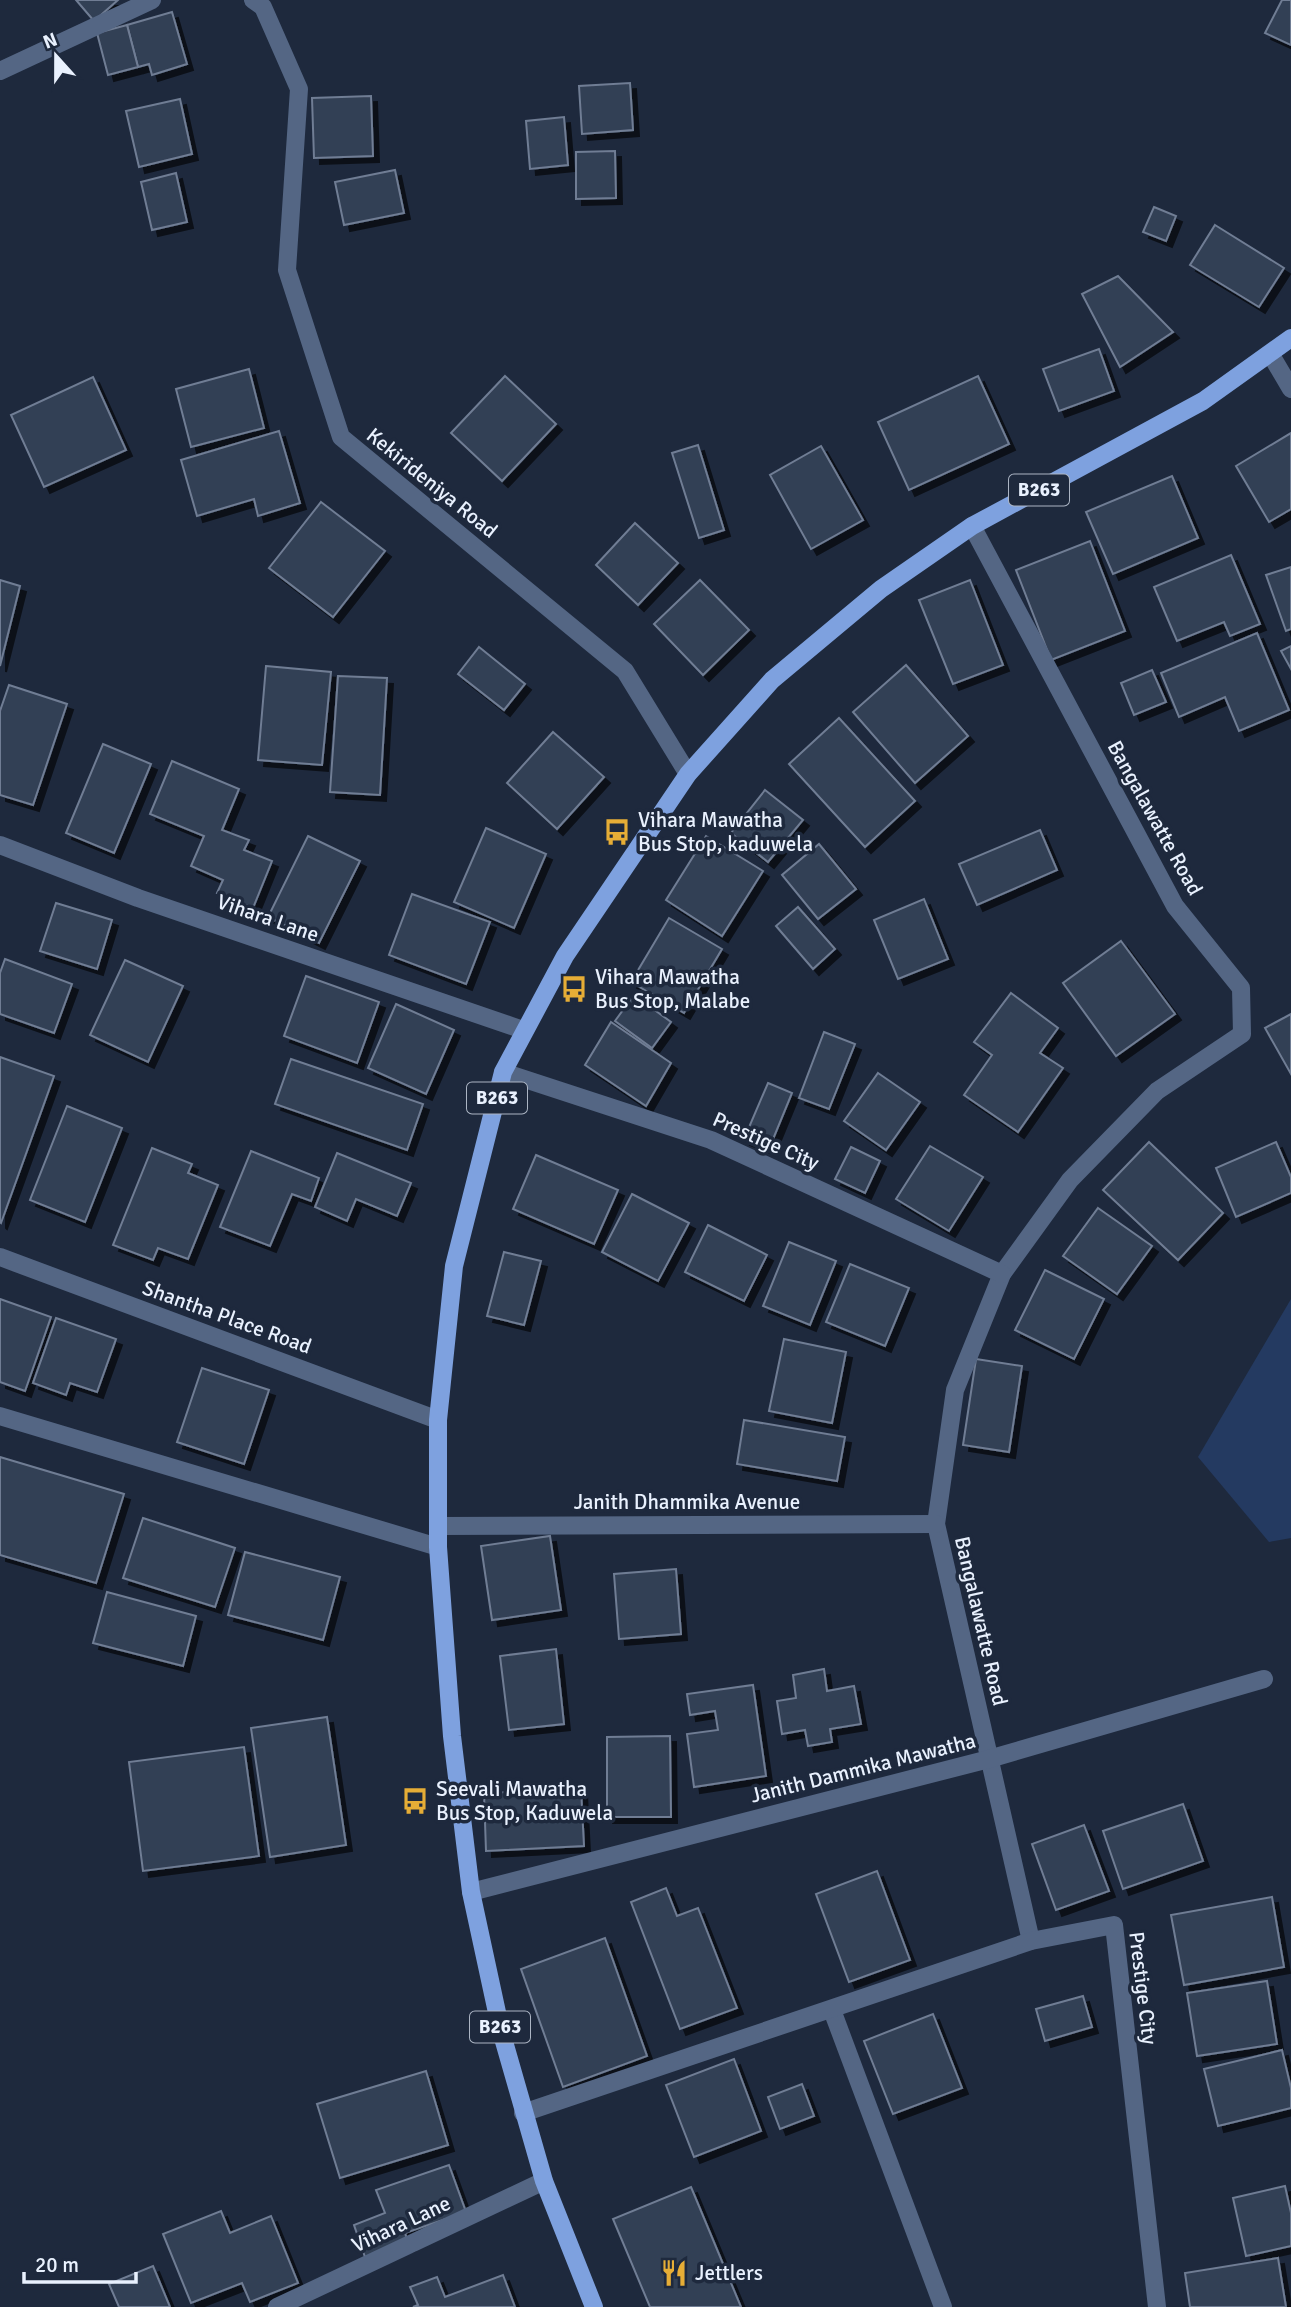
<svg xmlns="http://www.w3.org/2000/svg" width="1291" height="2307" font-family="Signika,sans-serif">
  <defs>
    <filter id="shadow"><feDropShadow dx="6" dy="6" stdDeviation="0" flood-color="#0009"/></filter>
  </defs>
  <rect width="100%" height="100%" fill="#1e293d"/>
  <polygon fill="#243a61" points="1291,1299 1291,1538 1269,1542 1198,1457"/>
  <g fill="#333f54" stroke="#6f7d94" stroke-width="2" filter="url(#shadow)">
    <polygon points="76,0 118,0 94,21"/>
    <polygon points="1282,0 1291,0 1291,45 1265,33"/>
    <polygon points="172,12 187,64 152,75 149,64 138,67 127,25"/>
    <polygon points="127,25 138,67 108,75 97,33"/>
    <polygon points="630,83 633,130 582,134 579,86"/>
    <polygon points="371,96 373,156 314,158 312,98"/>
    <polygon points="180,99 192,154 139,167 126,111"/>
    <polygon points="564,117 568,165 530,169 526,121"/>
    <polygon points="615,151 616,198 576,199 576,152"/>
    <polygon points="395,170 404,213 344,225 335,182"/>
    <polygon points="176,173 187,222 152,230 141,182"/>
    <polygon points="1154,207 1176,216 1166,241 1143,232"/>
    <polygon points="1215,225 1284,268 1259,307 1190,265"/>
    <polygon points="1118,276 1173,332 1120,367 1082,294"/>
    <polygon points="1099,349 1114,391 1059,411 1043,369"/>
    <polygon points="249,369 264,428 191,447 176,389"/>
    <polygon points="505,376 556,424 502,481 451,433"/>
    <polygon points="978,376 1009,444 909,490 878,422"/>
    <polygon points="93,377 126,450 44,487 11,415"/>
    <polygon points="279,431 300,503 258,516 254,499 197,516 181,460"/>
    <polygon points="1291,433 1291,509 1269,522 1236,466"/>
    <polygon points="698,445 724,530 699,538 672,453"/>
    <polygon points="821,446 863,520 811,549 770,475"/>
    <polygon points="1172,476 1198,538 1113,574 1086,512"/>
    <polygon points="321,502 385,551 333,617 269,568"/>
    <polygon points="635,523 678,563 638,605 596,565"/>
    <polygon points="1090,541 1125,631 1051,660 1016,570"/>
    <polygon points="1231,555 1260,624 1230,636 1224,622 1177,641 1154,587"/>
    <polygon points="1291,567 1291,629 1286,631 1266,575"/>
    <polygon points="0,580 20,586 0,666"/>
    <polygon points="700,580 749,630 703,675 654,624"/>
    <polygon points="970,580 1003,665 953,684 919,600"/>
    <polygon points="1257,633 1289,710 1239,731 1225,697 1179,717 1161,673"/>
    <polygon points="1291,646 1291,669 1281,651"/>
    <polygon points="479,647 525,684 504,710 458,674"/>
    <polygon points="906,665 968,736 915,783 853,712"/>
    <polygon points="266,666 331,672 322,765 258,760"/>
    <polygon points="1152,670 1166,702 1134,715 1121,683"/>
    <polygon points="338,676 387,678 380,795 330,792"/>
    <polygon points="9,685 67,704 33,805 0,795 0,711"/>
    <polygon points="839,718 915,801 865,847 789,764"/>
    <polygon points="553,732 604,777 557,829 507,783"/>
    <polygon points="103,744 151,764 114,853 66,833"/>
    <polygon points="172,761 239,789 222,830 249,840 244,850 272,861 253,908 217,893 223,880 191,866 204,836 150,814"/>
    <polygon points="765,790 803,820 768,862 731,833"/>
    <polygon points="486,828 546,854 514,928 454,902"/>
    <polygon points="1040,830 1057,870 977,905 959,864"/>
    <polygon points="308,836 360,861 319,943 268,917"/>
    <polygon points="706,836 763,871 722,936 666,900"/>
    <polygon points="819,844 856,889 818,919 782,875"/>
    <polygon points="412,894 490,922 466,984 389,955"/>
    <polygon points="924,899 948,959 898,979 874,920"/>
    <polygon points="56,903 112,920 97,969 40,951"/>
    <polygon points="798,907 835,949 813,969 776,926"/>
    <polygon points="669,918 722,949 684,1013 631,982"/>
    <polygon points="1121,941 1175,1014 1116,1056 1063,983"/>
    <polygon points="5,959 72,984 54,1033 0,1014 0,973"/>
    <polygon points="125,960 183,986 148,1062 90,1035"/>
    <polygon points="306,976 379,1002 357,1063 284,1036"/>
    <polygon points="1011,993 1058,1028 1040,1053 1063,1068 1018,1132 964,1095 992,1055 974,1042"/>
    <polygon points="634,995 671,1022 652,1048 615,1021"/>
    <polygon points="396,1004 454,1030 426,1094 368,1068"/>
    <polygon points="1291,1014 1291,1074 1265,1028"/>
    <polygon points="611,1022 671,1063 646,1106 585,1065"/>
    <polygon points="824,1032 855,1044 829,1109 799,1098"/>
    <polygon points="0,1057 54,1076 1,1223 0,1222"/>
    <polygon points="291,1059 423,1104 407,1150 275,1104"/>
    <polygon points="878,1073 920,1102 886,1150 844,1121"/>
    <polygon points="768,1083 792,1093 769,1149 744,1139"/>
    <polygon points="67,1106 122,1128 85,1222 30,1200"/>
    <polygon points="1149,1142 1223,1213 1178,1260 1103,1190"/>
    <polygon points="1276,1142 1291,1177 1291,1193 1236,1217 1216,1168"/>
    <polygon points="930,1146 983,1177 949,1231 896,1199"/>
    <polygon points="851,1147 880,1161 865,1193 835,1179"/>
    <polygon points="152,1148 192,1164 188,1173 218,1185 188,1259 158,1248 153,1260 113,1245"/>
    <polygon points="251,1151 319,1178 311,1201 292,1194 270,1246 220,1227"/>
    <polygon points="337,1153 411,1183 397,1216 356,1199 347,1221 315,1207"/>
    <polygon points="536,1155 618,1190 594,1244 513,1209"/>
    <polygon points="632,1194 689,1223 658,1281 602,1252"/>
    <polygon points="1098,1208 1152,1246 1117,1294 1063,1256"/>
    <polygon points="708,1225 767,1255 744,1301 685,1272"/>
    <polygon points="789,1242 836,1261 810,1325 763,1306"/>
    <polygon points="504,1252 541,1261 524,1325 487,1316"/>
    <polygon points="850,1264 909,1288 885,1346 826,1322"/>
    <polygon points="1045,1270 1104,1299 1074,1359 1015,1330"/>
    <polygon points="0,1299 51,1317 25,1391 0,1382"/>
    <polygon points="56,1318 116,1339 97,1392 70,1383 66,1395 33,1383"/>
    <polygon points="784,1339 846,1352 832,1423 769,1411"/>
    <polygon points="976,1359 1022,1366 1009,1452 963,1445"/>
    <polygon points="202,1368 269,1390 244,1464 177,1442"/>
    <polygon points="744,1420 845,1437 837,1481 737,1464"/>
    <polygon points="0,1457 124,1494 96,1583 0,1555"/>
    <polygon points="143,1518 235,1548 215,1607 123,1578"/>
    <polygon points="550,1536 561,1610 492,1620 481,1546"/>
    <polygon points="245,1552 340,1577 323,1640 228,1615"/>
    <polygon points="676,1569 681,1634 619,1639 614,1574"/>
    <polygon points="107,1592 196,1616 183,1666 93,1643"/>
    <polygon points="556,1649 564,1724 509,1730 500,1656"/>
    <polygon points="824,1669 827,1691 854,1686 861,1724 830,1729 832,1742 808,1746 805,1730 782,1734 777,1701 796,1698 793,1675"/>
    <polygon points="753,1685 766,1776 694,1787 687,1734 718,1730 715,1711 690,1715 687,1694"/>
    <polygon points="327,1717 346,1845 270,1857 251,1728"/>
    <polygon points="670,1736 671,1817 607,1817 607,1737"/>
    <polygon points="244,1747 259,1856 143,1871 129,1762"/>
    <polygon points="581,1789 584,1846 486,1851 484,1793"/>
    <polygon points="1183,1804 1203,1861 1123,1889 1103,1831"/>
    <polygon points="1084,1825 1109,1891 1056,1910 1032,1844"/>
    <polygon points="877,1871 910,1960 849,1982 816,1894"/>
    <polygon points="666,1888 677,1916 698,1908 737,2008 680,2029 631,1902"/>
    <polygon points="1272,1897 1284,1967 1184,1985 1171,1915"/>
    <polygon points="605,1938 647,2056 563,2087 521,1969"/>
    <polygon points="1267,1981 1277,2044 1197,2056 1187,1993"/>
    <polygon points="1083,1996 1092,2027 1045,2041 1036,2009"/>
    <polygon points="933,2014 962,2088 893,2114 864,2041"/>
    <polygon points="1282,2050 1291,2088 1291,2108 1218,2126 1204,2069"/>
    <polygon points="734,2059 761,2131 694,2157 666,2085"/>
    <polygon points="426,2071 448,2145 340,2178 317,2104"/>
    <polygon points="802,2084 814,2116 780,2129 768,2097"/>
    <polygon points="449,2165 466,2212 405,2233 409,2245 366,2260 354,2225 385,2213 376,2190"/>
    <polygon points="1285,2186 1291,2213 1291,2246 1246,2256 1233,2198"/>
    <polygon points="691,2187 741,2307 650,2307 613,2219"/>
    <polygon points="221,2211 230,2233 271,2216 298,2283 250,2302 242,2283 191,2303 163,2234"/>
    <polygon points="1278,2258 1286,2307 1190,2307 1185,2273"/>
    <polygon points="153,2266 170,2307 119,2307 109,2284"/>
    <polygon points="503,2275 515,2307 413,2307 418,2305 410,2287 437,2277 445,2297"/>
  </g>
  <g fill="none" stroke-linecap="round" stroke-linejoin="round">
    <g stroke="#546684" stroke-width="18">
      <polyline points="253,0 263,7 299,89 287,270 341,437 625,671 688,774"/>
      <polyline points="0,71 152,0"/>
      <polyline points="1271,355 1291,389"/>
      <polyline points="972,526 1175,906 1241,988 1242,1034 1157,1091 1070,1180 1002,1274 955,1390 936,1524 1031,1941"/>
      <polyline points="0,845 138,898 523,1030"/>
      <polyline points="503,1072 711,1140 1002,1274"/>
      <polyline points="0,1257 438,1420"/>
      <polyline points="0,1416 438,1547"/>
      <polyline points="439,1526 936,1524"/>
      <polyline points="471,1892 989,1759 1264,1679"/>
      <polyline points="832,2010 943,2307"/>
      <polyline points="523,2113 1031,1941 1114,1925 1157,2307"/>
      <polyline points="277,2307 544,2181"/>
    </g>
    <polyline stroke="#7ea1df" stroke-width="18" points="594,2307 544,2181 501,2031 471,1892 452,1736 438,1547 438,1420 454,1266 503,1072 565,956 688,774 772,680 881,589 972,526 1203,401 1291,338"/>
  </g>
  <defs>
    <symbol id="bus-bare" viewBox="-9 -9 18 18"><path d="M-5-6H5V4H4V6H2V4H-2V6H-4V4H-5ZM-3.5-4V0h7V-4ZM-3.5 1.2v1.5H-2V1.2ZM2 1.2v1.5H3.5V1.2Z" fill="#e6ad36" stroke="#1e293d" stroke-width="2.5" paint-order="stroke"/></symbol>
    <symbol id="restaurant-bare" viewBox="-9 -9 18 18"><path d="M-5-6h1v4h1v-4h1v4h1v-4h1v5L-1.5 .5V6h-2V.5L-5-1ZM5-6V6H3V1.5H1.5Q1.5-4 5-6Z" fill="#e6ad36" stroke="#1e293d" stroke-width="2.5" paint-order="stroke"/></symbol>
  </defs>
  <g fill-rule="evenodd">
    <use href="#bus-bare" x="598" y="813" width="38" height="38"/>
    <use href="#bus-bare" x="555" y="970" width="38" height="38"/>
    <use href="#bus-bare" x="396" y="1782" width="38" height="38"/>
    <use href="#restaurant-bare" x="655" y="2254" width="38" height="38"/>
  </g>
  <g text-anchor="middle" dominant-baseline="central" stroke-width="7" stroke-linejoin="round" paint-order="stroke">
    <g fill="#1e293d" stroke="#acb5c4" stroke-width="2">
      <rect x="1009" y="474.5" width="60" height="31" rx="5"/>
      <rect x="467" y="1082.5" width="60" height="31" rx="5"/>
      <rect x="470" y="2011.5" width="60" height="31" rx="5"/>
    </g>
    <g font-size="19" font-weight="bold" fill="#e9f1fe">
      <text x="1039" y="490">B263</text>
      <text x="497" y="1098">B263</text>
      <text x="500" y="2027">B263</text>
    </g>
    <g font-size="21" fill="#e9f1fe" stroke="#1e293d">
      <text transform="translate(432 483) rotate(39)">Kekirideniya Road</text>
      <text transform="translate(1155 818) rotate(61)">Bangalawatte Road</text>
      <text transform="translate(268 918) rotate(19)">Vihara Lane</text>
      <text transform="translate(766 1141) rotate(24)">Prestige City</text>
      <text transform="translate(227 1317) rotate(20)">Shantha Place Road</text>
      <text x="687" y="1502">Janith Dhammika Avenue</text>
      <text transform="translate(981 1621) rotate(77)">Bangalawatte Road</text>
      <text transform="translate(863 1768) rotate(-14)">Janith Dammika Mawatha</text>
      <text transform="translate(1143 1988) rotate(83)">Prestige City</text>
      <text transform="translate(401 2224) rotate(-25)">Vihara Lane</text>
    </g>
    <g font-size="21" fill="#e9f1fe" stroke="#1e293d" text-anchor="start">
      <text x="638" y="820">Vihara Mawatha<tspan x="638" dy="24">Bus Stop, kaduwela</tspan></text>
      <text x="595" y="977">Vihara Mawatha<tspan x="595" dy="24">Bus Stop, Malabe</tspan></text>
      <text x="436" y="1789">Seevali Mawatha<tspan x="436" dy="24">Bus Stop, Kaduwela</tspan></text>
      <text x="695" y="2273">Jettlers</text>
    </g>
  </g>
  <g transform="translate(56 56) rotate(339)" stroke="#1e293d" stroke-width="5" paint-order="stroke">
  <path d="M0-5L12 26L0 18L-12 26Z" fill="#e9f1fe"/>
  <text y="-10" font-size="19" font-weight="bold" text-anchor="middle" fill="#e9f1fe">N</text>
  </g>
  <path d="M24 2272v10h112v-10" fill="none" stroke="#e9f1fe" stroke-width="3.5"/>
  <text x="35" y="2272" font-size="21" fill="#e9f1fe" stroke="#1e293d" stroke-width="5" paint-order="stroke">20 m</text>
</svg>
